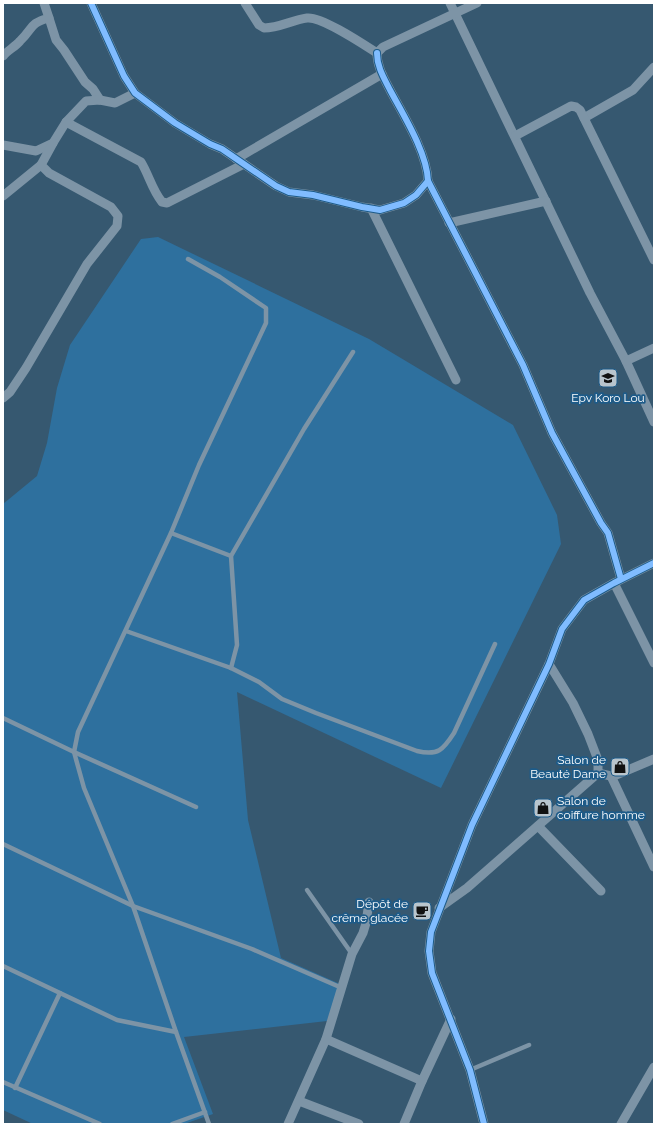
<svg xmlns="http://www.w3.org/2000/svg" width="657" height="1127" font-family="Raleway,sans-serif">
  <rect width="100%" height="100%" fill="#365870"/>
  <polygon fill="#2e709e" points="158,237 369,339 513,425 557,515 561,544 441,788 237,692 248,820 281,958 340,984 327,1021 184,1037 213,1114 184,1124 33,1124 3,1110 3,504 37,476 47,443 57,388 70,345 141,239"/>
  <g fill="none" stroke-linecap="round" stroke-linejoin="round">
    <g stroke="#7d94a6" stroke-width="4.5">
      <polyline points="188,259 220,277 266,308 266,323 199,465 171,533 78,732 74,752 84,788 133,906 176,1032 209,1124"/>
      <polyline points="171,533 231,556"/>
      <path d="M126,631L231,668L259,682L282,699L316,713L417,751C438,756 443,750 454,733L495,644"/>
      <polyline points="231,668 237,645 231,556 304,429 353,352"/>
      <polyline points="3,718 74,752 196,807"/>
      <polyline points="3,844 133,906 252,949 342,988"/>
      <polyline points="307,890 352,954"/>
      <polyline points="3,966 117,1020 176,1032"/>
      <polyline points="470,1070 529,1045"/>
      <polyline points="3,1082 100,1124"/>
      <polyline points="15,1088 60,993"/>
      <polyline points="172,1124 205,1112"/>
    </g>
    <g stroke="#7d94a6" stroke-width="9">
      <polyline points="91,3 124,76 135,93 175,123 210,144 222,149 276,186 289,192 313,195 362,207 380,210 404,203 416,195 428,181"/>
      <path d="M245,3L259,25L264,28C279,28 292,20 307,18C321,16 363,44 377,53"/>
      <polyline points="450,3 590,293 626,361 654,422"/>
      <polyline points="49,18 56,40 64,50 85,82 93,89 100,100"/>
      <path d="M377,53C377,67 384,78 390,90C404,116 427,153 428,181L523,365L552,433L601,523L608,533L621,579"/>
      <polyline points="377,53 383,47 477,3"/>
      <path d="M3,56C8,50 15,47 20,41C33,29 29,23 49,18L44,3"/>
      <polyline points="584,118 633,90 654,67"/>
      <path d="M66,122L141,162C149,175 152,190 162,202L167,203L244,164"/>
      <polyline points="515,136 571,106 576,107 580,110 654,260"/>
      <polyline points="3,145 36,151 53,143 66,122 86,101 100,100 115,103 135,93"/>
      <polyline points="236,159 382,74"/>
      <polyline points="3,196 41,165"/>
      <polyline points="371,208 456,380"/>
      <polyline points="449,223 546,201"/>
      <polyline points="626,361 654,348"/>
      <polyline points="3,398 10,392 26,368 87,264 117,226 118,216 111,207 49,173 41,165 53,143"/>
      <polyline points="614,583 654,663"/>
      <polyline points="549,664 573,703 588,734 598,760 598,773"/>
      <polyline points="611,776 654,867"/>
      <polyline points="538,826 601,891"/>
      <polyline points="439,908 467,888 598,773 611,776 616,775 654,759"/>
      <polyline points="326,1039 422,1081"/>
      <polyline points="299,1101 359,1124"/>
      <polyline points="288,1124 326,1039 352,954 363,933 366,923 369,902"/>
      <polyline points="404,1124 422,1081 451,1019"/>
      <polyline points="484,1124 470,1070 432,973 429,951 431,932 472,825 549,664 562,629 584,600 614,583 654,563"/>
      <polyline points="621,1124 654,1067"/>
    </g>
    <defs>
      <g id="cycleway">
        <polyline points="91,3 124,76 135,93 175,123 210,144 222,149 276,186 289,192 313,195 362,207 380,210 404,203 416,195 428,181"/>
        <path d="M377,53C377,67 384,78 390,90C404,116 427,153 428,181L523,365L552,433L601,523L608,533L621,579"/>
        <polyline points="484,1124 470,1070 432,973 429,951 431,932 472,825 549,664 562,629 584,600 614,583 654,563"/>
      </g>
    </defs>
    <use href="#cycleway" stroke="#1d5b89" stroke-width="8"/>
    <use href="#cycleway" stroke="#80bcff" stroke-width="6"/>
  </g>
  <defs>
    <symbol id="school-square" viewBox="-11 -11 22 22"><rect x="-9" y="-9" width="18" height="18" rx="4" fill="#b9c5cd" stroke="#1d5b89"/><path d="M0-5L7-2L0 1L-7-2ZM-4 1L0 2.5L4 1V4Q0 6-4 4Z" fill="#111"/></symbol>
    <symbol id="shop-square" viewBox="-11 -11 22 22"><rect x="-9" y="-9" width="18" height="18" rx="4" fill="#b9c5cd" stroke="#1d5b89"/><path d="M-5-2.5h2.3a2.7 3.5 0 0 1 5.4 0H5L5.5 6h-11ZM-1.5-2.5h3a1.5 2.3 0 0 0-3 0Z" fill="#111"/></symbol>
    <symbol id="cafe-square" viewBox="-11 -11 22 22"><rect x="-9" y="-9" width="18" height="18" rx="4" fill="#b9c5cd" stroke="#1d5b89"/><path d="M-5.5-4.5H6V0H3Q3 3.5 0 3.5H-2.5Q-5.5 3.5-5.5 0ZM3-3.2v2h1.7v-2ZM-6 4.5H4V6H-6Z" fill="#111"/></symbol>
  </defs>
  <g fill-rule="evenodd">
    <use href="#school-square" x="597" y="367" width="22" height="22"/>
    <use href="#shop-square" x="609" y="756" width="22" height="22"/>
    <use href="#shop-square" x="532" y="797" width="22" height="22"/>
    <use href="#cafe-square" x="411" y="900" width="22" height="22"/>
  </g>
  <g text-anchor="middle" dominant-baseline="central" stroke-width="3.5" stroke-linejoin="round" paint-order="stroke">
    <g font-size="12" fill="#fff" stroke="#1d5b89" text-anchor="end">
      <text x="608" y="398" text-anchor="middle">Epv Koro Lou</text>
      <text x="606" y="760">Salon de<tspan x="606" dy="14">Beauté Dame</tspan></text>
      <text x="557" y="801" text-anchor="start">Salon de<tspan x="557" dy="14">coiffure homme</tspan></text>
      <text x="408" y="904">Dépôt de<tspan x="408" dy="14">crême glacée</tspan></text>
    </g>
  </g>
  <rect width="657" height="1127" fill="none" stroke="#ffffff" stroke-width="8"/>
</svg>
